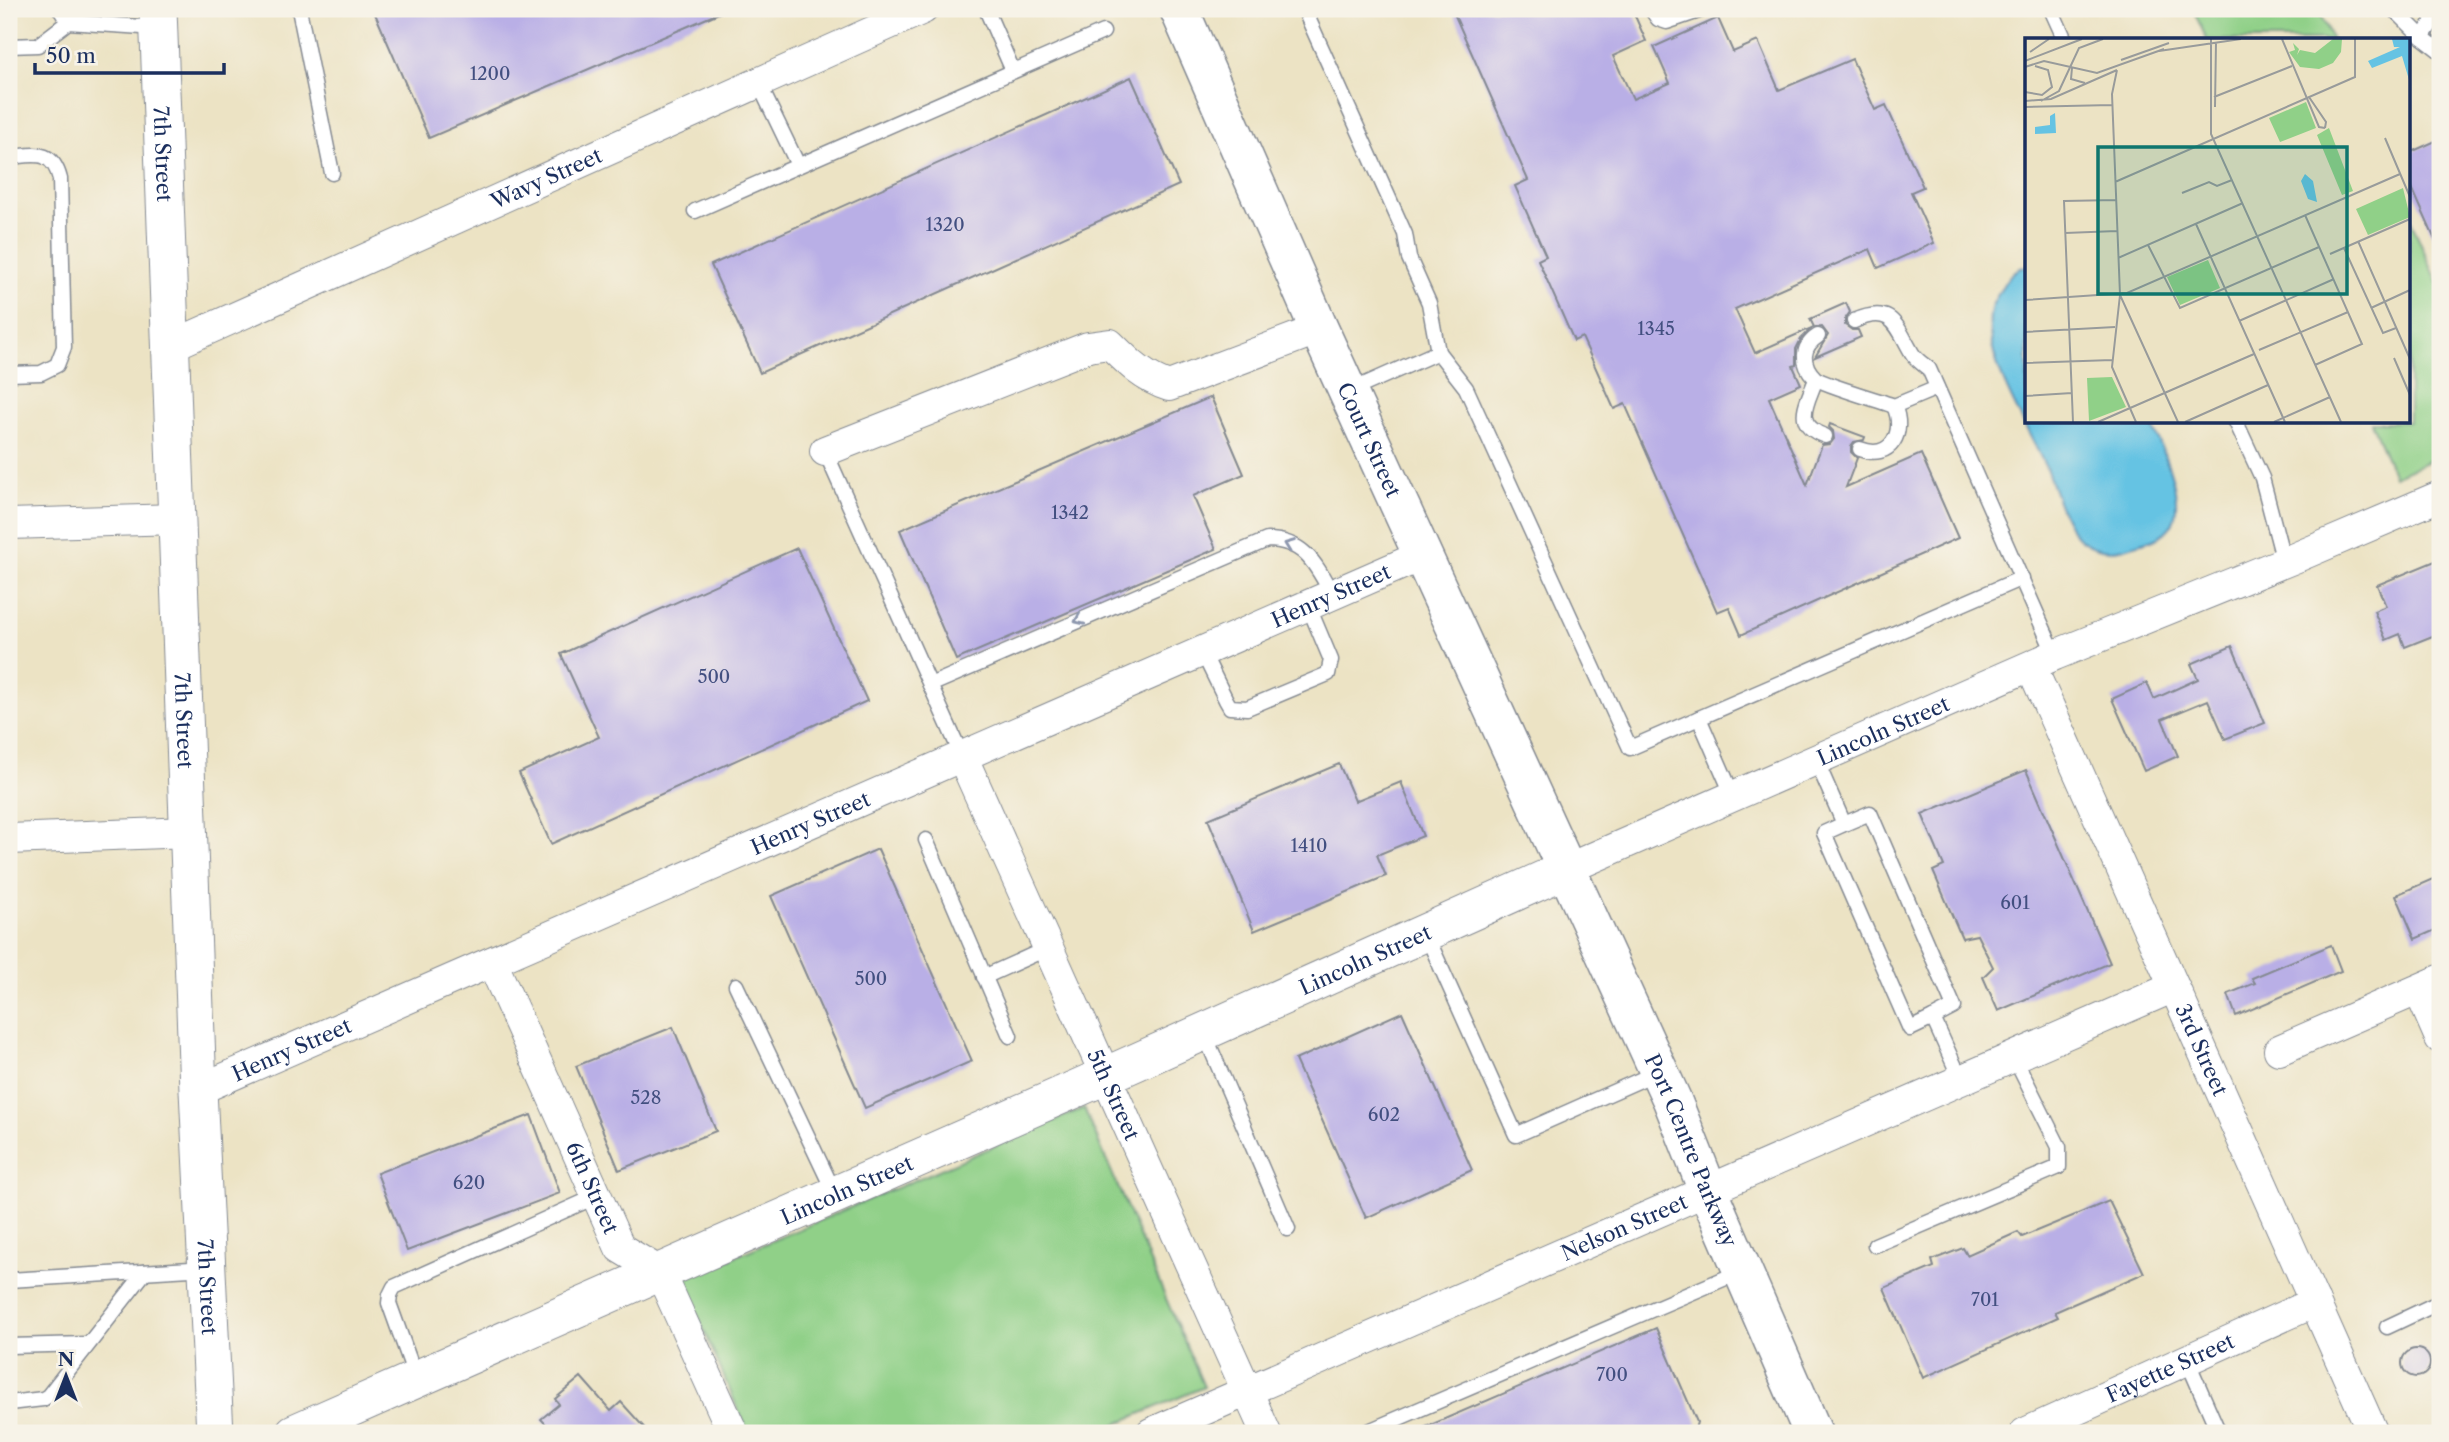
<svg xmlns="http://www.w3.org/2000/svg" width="2449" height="1442" font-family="'Libre Caslon Text',serif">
  <rect width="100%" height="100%" fill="#f7f3e8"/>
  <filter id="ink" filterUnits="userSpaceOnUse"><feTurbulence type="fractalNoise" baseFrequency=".0143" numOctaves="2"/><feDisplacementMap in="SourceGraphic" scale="14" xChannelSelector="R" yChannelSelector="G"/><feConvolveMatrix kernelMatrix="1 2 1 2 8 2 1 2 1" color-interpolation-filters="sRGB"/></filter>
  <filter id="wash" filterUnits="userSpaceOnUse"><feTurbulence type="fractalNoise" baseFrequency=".00686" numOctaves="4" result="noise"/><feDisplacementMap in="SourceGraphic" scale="28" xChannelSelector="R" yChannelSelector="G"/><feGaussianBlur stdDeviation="1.57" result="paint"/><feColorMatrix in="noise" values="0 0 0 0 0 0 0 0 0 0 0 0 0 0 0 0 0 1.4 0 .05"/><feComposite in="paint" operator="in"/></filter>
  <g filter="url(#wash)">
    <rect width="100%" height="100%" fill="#ece3c4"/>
    <g fill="#90d088" stroke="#568073" stroke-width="2">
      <polygon points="2193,9 2318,9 2332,40 2207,40"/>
      <polygon points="2409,216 2440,288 2440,456 2394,476 2371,422 2409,422"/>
      <polygon points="1084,1108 1204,1387 1095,1433 748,1433 682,1279"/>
    </g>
    <path fill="#65c3e3" stroke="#4079a0" stroke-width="2" d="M2027,266V422H2151C2161,448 2186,497 2172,524C2164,538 2145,542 2131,546C2114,552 2096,551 2081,540C2064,527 2054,488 2046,468C2027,425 1981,357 1991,309C1993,302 1998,295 2001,289C2007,277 2014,269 2027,266Z"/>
    <g id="blocks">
      <g fill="#b9afe6">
        <polygon points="373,9 728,9 429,138"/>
        <polygon points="1452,9 1632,9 1646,41 1613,56 1633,99 1670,83 1654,47 1718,18 1733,52 1758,41 1779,90 1852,59 1875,110 1886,105 1923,187 1911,192 1934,243 1878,268 1870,249 1735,309 1755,353 1814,327 1810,319 1846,303 1850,312 1845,319 1845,325 1852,330 1858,330 1861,337 1815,357 1828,335 1822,327 1812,328 1801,339 1796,349 1796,365 1793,366 1801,384 1769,398 1807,485 1822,445 1830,444 1834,439 1833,431 1829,427 1830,424 1865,437 1864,440 1854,442 1851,446 1851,452 1857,458 1846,487 1921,454 1958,538 1741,635 1729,607 1717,612 1625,404 1614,409 1582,337 1574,341 1538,260 1546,256 1515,186 1528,180"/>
        <polygon points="1131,77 1179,185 760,373 711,265"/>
        <polygon points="2440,139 2440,251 2409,181 2409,153"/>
        <polygon points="1211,397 1244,474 1193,496 1216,549 956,660 900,530"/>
        <polygon points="797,548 867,701 551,844 519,773 599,737 561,654"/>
        <polygon points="2440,559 2440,633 2405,647 2400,634 2386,640 2374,611 2386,606 2377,585"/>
        <polygon points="2232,646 2265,723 2225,739 2208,700 2162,719 2178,756 2144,771 2112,699 2147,683 2154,699 2198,679 2191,664"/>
        <polygon points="1339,764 1355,801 1401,782 1423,836 1377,855 1386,876 1254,931 1208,819"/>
        <polygon points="2026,770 2110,963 1998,1011 1983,977 1993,967 1977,935 1962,938 1933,871 1944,866 1922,814"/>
        <polygon points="878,849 972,1061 865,1108 771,896"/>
        <polygon points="2435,878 2440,890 2440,928 2415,939 2396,895"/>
        <polygon points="2331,945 2341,971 2236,1016 2228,994 2255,983 2252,978"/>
        <polygon points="1402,1012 1472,1170 1366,1218 1295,1060"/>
        <polygon points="673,1027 716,1131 619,1170 576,1066"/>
        <polygon points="531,1115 560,1193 407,1251 377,1173"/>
        <polygon points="2109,1201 2144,1273 2055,1312 2058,1317 1923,1378 1884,1288 1934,1267 1932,1260 1963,1248 1967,1255 2018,1232 2022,1237"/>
        <polygon points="1656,1328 1697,1422 1694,1433 1412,1433"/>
        <circle cx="2416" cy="1363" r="14"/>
        <polygon points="581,1377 611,1411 621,1402 649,1433 554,1433 541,1419 559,1404 555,1399"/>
      </g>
    </g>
  </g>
  <g filter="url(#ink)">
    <use href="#blocks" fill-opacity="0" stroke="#848991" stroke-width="2"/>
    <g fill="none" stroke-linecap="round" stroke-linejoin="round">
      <defs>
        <g id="service">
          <polyline points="60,9 68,22"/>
          <polyline points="299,9 332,173"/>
          <polyline points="986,9 1013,71"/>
          <polyline points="1304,9 1405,234 1409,258 1429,303 1438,352 1466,388 1630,748 2022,578"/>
          <polyline points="1651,9 1658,19 1667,22 1705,9"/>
          <polyline points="2051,9 2065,40"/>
          <polyline points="2394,9 2422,37 2440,51"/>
          <polyline points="2422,37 2440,11"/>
          <polyline points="9,46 38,45 68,22 157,28"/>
          <polyline points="758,82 798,165"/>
          <path d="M9,157C35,155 52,148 60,179L64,347L57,365L41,373L9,374"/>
          <polyline points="695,211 1103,32"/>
          <path d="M1854,321C1893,304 1896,326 1912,353C1916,360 1923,364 1929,369L2055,655"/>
          <path d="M1818,336C1801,347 1801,364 1815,378C1822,384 1881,401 1894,406L1937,388"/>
          <path d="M1816,379C1807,404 1792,424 1825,436"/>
          <polyline points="1350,391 1438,352"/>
          <polyline points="2236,422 2262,478 2284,562"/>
          <path d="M1860,449C1891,461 1906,432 1894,406"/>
          <polyline points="825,451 962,756"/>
          <polyline points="1202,651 1226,700 1230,707 1247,708 1328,674 1331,660 1308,605"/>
          <path d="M930,685L1267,540C1305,540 1316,565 1332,594"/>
          <polyline points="1699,718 1733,796"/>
          <polyline points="1816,760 1844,824 1824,833 1910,1029 1933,1018 1961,1080"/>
          <polyline points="1844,824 1870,813 1954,1007 1933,1018"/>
          <polyline points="926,840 1010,1036"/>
          <polyline points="1426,934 1516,1135 1658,1072"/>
          <polyline points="984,977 1048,948"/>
          <polyline points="736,985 835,1194"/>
          <polyline points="1204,1033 1288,1229"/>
          <polyline points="1875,1245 2059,1167 2059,1147 2014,1057"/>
          <polyline points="9,1280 207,1268"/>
          <polyline points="2387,1327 2440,1302"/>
          <polyline points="9,1346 88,1344"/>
          <polyline points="2187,1360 2219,1433"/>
          <polyline points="416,1378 389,1303 390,1295 394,1287 597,1196"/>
          <polyline points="9,1403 43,1399 48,1396 145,1272"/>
          <polyline points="1364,1433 1742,1271"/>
        </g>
        <g id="minor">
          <path id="s1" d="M171,346L923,9"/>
          <path d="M825,451L1088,347L1110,344C1129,363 1144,378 1169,386L1319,329"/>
          <polyline points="9,524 177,519"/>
          <path id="s2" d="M2031,666L2373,1433"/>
          <path id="s3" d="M962,756L1266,1433"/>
          <polyline points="9,839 189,832"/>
          <path id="s4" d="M1567,869L2055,655L2297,557L2440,496"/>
          <path id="s5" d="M492,962L620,1248L660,1272L733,1433"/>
          <polyline points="2419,990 2440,1038"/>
          <polyline points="2279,1050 2440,980"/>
          <path id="s6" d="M198,1090L1423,555"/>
          <path id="s7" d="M1151,1433L2174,987"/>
          <path id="s8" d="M2025,1433L2315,1302"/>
        </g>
        <g id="tertiary">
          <path id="s9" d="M158,9L198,1090L215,1433"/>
          <path id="s10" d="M294,1433L1105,1076L1567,869"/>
        </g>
        <g id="secondary">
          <path id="s11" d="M1179,9L1319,329L1672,1100L1708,1191L1813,1433"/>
        </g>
      </defs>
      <use href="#service" stroke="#848991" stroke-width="17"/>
      <use href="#minor" stroke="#848991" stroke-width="32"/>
      <use href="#tertiary" stroke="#848991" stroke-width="39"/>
      <use href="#secondary" stroke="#848991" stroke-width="41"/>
      <use href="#service" stroke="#fff" stroke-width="14"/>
      <use href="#minor" stroke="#fff" stroke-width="30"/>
      <use href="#tertiary" stroke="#fff" stroke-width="37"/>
      <use href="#secondary" stroke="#fff" stroke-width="38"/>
    </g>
    <defs><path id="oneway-chevron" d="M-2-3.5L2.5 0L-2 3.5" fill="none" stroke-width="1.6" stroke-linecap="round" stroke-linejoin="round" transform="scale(1.75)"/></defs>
    <g stroke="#8d97ae">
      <use href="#oneway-chevron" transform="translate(1289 545) rotate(-159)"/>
      <use href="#oneway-chevron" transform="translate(1079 620) rotate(156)"/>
    </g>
  </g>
  <g text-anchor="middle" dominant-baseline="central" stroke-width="5" stroke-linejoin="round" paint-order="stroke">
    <g font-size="18" fill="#424f80">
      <text x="490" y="74">1200</text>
      <text x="945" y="225">1320</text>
      <text x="1656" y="329">1345</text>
      <text x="1070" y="513">1342</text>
      <text x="714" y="677">500</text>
      <text x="1309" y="846">1410</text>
      <text x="2015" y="903">601</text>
      <text x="871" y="979">500</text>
      <text x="646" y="1098">528</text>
      <text x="1384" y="1115">602</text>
      <text x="469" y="1183">620</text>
      <text x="1985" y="1300">701</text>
      <text x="1612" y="1375">700</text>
    </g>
    <g font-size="21" fill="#1b2f5e" stroke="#f7f3e8">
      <text stroke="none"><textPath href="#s9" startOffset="145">7th Street</textPath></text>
      <text stroke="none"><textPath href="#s1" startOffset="411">Wavy Street</textPath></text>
      <text stroke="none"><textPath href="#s11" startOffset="471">Court Street</textPath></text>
      <text stroke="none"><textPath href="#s6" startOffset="1236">Henry Street</textPath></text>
      <text stroke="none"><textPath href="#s9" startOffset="712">7th Street</textPath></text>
      <text stroke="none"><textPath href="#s4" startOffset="345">Lincoln Street</textPath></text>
      <text stroke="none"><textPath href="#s6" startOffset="668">Henry Street</textPath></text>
      <text stroke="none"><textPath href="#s10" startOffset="1171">Lincoln Street</textPath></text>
      <text stroke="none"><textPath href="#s2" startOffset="420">3rd Street</textPath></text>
      <text stroke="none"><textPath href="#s6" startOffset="102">Henry Street</textPath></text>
      <text stroke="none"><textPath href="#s3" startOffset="371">5th Street</textPath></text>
      <text stroke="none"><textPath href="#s11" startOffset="1251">Port Centre Parkway</textPath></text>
      <text stroke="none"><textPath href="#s5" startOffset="247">6th Street</textPath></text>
      <text stroke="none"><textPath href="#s10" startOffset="604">Lincoln Street</textPath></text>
      <text stroke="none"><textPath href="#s7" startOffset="516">Nelson Street</textPath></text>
      <text stroke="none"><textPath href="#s9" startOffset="1279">7th Street</textPath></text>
      <text stroke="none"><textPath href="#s8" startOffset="159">Fayette Street</textPath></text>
    </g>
  </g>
  <g transform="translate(2025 38)">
    <rect width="385" height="385" fill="#ece3c4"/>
    <path d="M308,1H317L316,14L308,25L294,31L275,29L264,14L270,12L268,5L274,11L272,17L275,12L290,15ZM281,64L291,90L255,104L244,80ZM304,90L328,153L317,157L292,97ZM378,150L385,179L343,197L331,171ZM183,222L195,250L155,267L142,239ZM87,339L101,369L64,383L62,340Z" fill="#90d088"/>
    <path d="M367,1H385V45L377,18L347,30L343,23L375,9H369ZM30,75L31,95L10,96V89L25,87V78ZM280,136L288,143L292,164L283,161L276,143Z" fill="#65c3e3"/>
    <path fill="none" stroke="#989b9b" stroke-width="2" d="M186,1V96L316,384M257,1L294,89L300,90M134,13L216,1M5,14L24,1M96,22L144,5M0,23L57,1M0,29L19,23L72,35L139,11M47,30L46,41L60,45M92,32L87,56L95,257L153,384M0,54L17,57L27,49L23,32L10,28M189,59L267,28M284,59L301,84L300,90M0,63L26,61L92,32M16,63L34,53L54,10L78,1M0,69L87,67M190,69L191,4M360,100L385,159M90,144L330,39V1M157,155L184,144L192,148L207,142M280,177L337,306L290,327M171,186L260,384M40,195L92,193M333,203L385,321M123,207L155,270L294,209M319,210L358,295L371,290M305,216L385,181M93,220L218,165M95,257L87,329L111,384M0,262L102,255L375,136M346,270L385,252M214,283L309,241M0,294L90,289M234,312L323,274M369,320L385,357M0,325L87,322M0,358L47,355M48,384L39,163L91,162M73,384L229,316M160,384L243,347M249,384L305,359"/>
    <path fill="#0f766e" fill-opacity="0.15" stroke="#0f766e" stroke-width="3.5" d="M73,109H322V256H73Z"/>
    <rect width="385" height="385" fill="none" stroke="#1b2f5e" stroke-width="3.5"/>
  </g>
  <rect width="2449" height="1442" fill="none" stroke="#f7f3e8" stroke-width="35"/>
  <g transform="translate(66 1376)" stroke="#f7f3e8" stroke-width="5" paint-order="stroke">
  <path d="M0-5L12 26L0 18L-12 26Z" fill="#1b2f5e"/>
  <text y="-10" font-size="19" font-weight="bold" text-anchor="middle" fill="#1b2f5e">N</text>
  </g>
  <path d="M35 63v10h189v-10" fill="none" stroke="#1b2f5e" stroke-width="3.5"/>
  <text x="46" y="63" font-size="21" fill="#1b2f5e" stroke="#f7f3e8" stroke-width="5" paint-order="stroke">50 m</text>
</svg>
